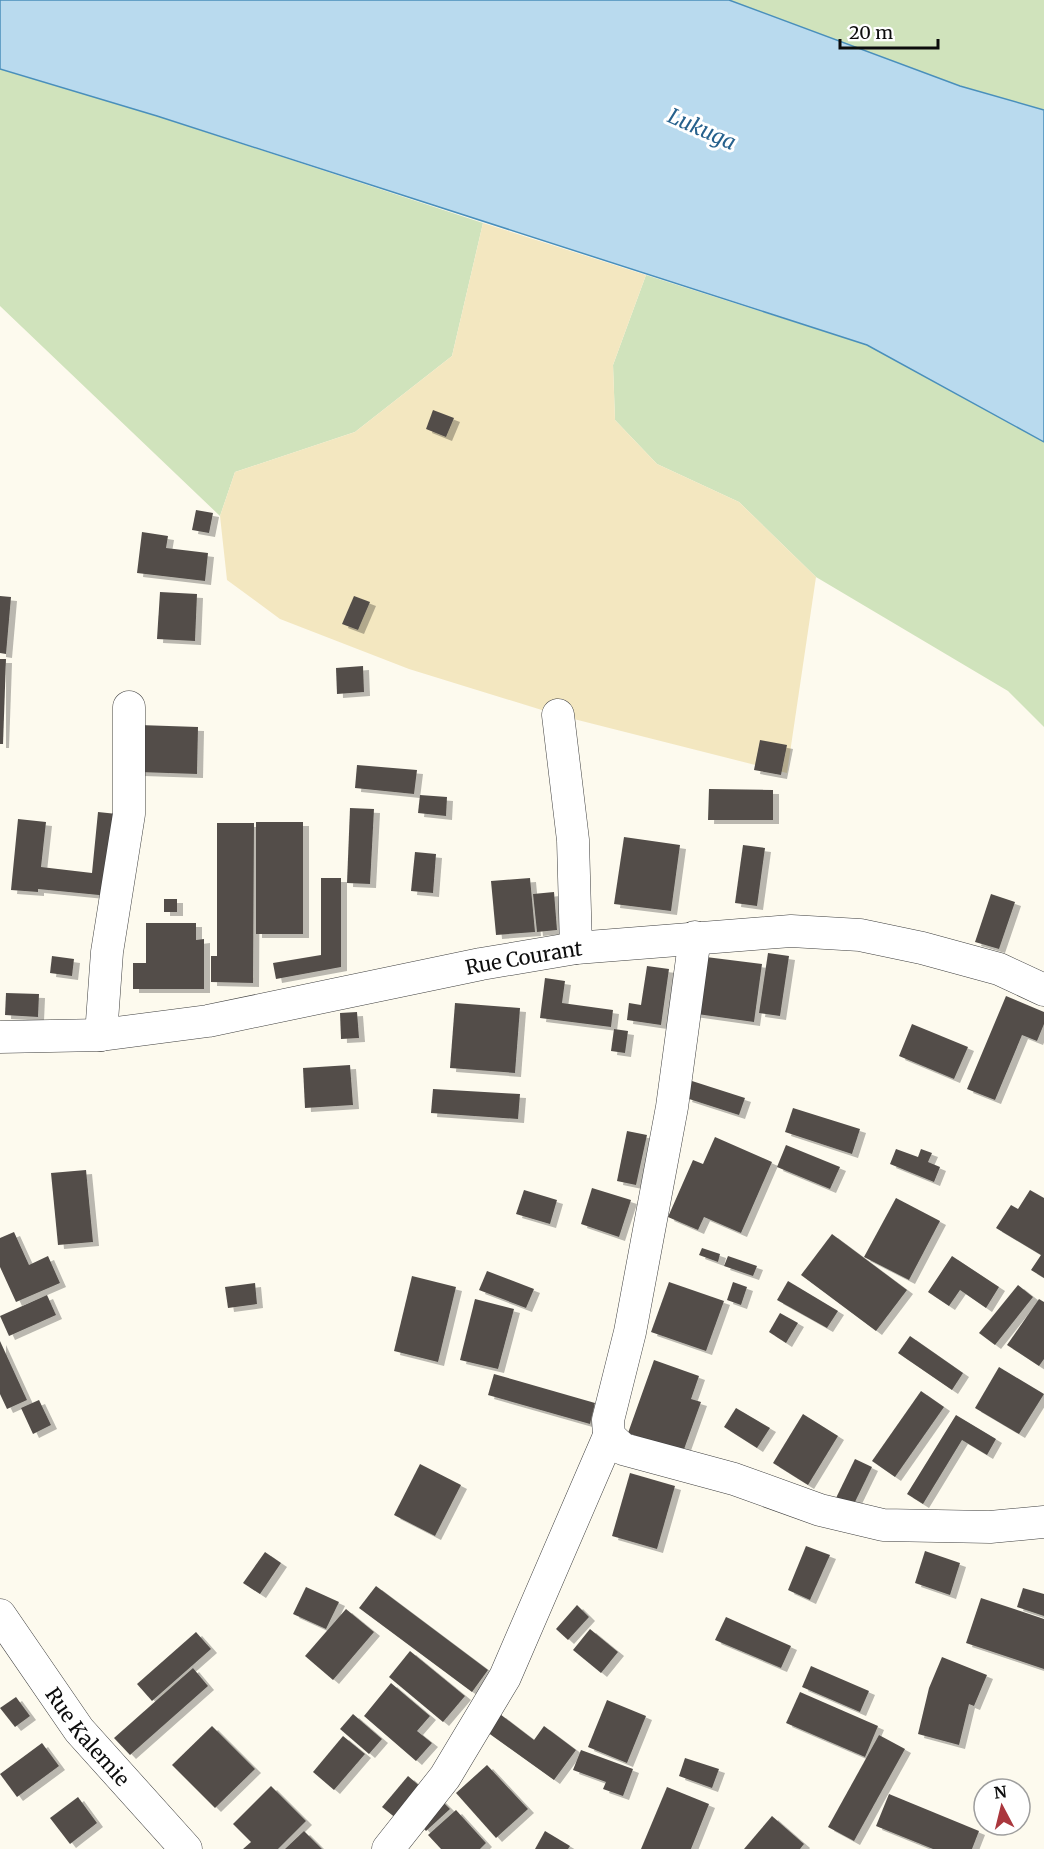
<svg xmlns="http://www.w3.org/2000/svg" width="1044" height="1849" font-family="Merriweather,serif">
  <defs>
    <filter id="shadow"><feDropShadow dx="6" dy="4" stdDeviation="0" flood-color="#0004"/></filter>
  </defs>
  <rect width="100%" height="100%" fill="#fdfaee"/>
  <g fill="#d0e3bc">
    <polygon points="729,0 1044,0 1044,110 960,86"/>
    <polygon points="0,69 157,116 483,223 452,356 355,432 235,472 220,516 0,306"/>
    <polygon points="646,275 867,345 1044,442 1044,727 1008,691 816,577 739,502 657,464 615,420 613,365"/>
  </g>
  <polygon fill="#f3e7c0" points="483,223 646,275 613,365 615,420 657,464 739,502 816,577 787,773 558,715 409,669 280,619 227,580 220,516 235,472 355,432 452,356"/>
  <polygon fill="#b9daee" stroke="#498fbb" stroke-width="1.5" points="0,0 729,0 960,86 1044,110 1044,442 867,345 157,116 0,69"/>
  <g fill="#534e4a" filter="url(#shadow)">
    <polygon points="433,410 454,418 446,437 426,429"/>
    <polygon points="196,510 213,513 209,533 192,530"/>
    <polygon points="142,532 168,536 166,548 208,553 205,581 137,573"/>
    <polygon points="160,592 197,594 195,641 157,639"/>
    <polygon points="0,596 11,597 6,654 0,653"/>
    <polygon points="354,596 370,602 358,630 342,624"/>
    <polygon points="0,659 6,659 3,744 0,744"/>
    <polygon points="363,666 364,692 337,694 336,668"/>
    <polygon points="139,725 198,727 197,774 138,772"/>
    <polygon points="760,740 787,745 781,775 754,770"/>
    <polygon points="357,765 417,770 414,794 355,788"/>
    <polygon points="709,789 773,790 773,820 708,820"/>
    <polygon points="420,795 447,797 446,816 418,813"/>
    <polygon points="350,808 374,809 370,884 347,883"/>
    <polygon points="98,812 117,814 109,896 38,889 38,892 11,890 18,819 46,822 41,867 92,873"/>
    <rect x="256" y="822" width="47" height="112"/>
    <polygon points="217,823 254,823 253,983 211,982 211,956 217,956"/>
    <polygon points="624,837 680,845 671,911 614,904"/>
    <polygon points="743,845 765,848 757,906 735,903"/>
    <polygon points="415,852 436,854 433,893 411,891"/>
    <polygon points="321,878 341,878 341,967 276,979 273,963 321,955"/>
    <polygon points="530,878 535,932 496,935 491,881"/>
    <polygon points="554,892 557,930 537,932 533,894"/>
    <polygon points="991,894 1015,902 999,949 975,942"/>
    <rect x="164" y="899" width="13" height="13"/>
    <polygon points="146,923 196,923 196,940 204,939 204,989 133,989 133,963 146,963"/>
    <polygon points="768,953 789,956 780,1016 759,1013"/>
    <polygon points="52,956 74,959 72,976 50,973"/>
    <polygon points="698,956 762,964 754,1022 690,1013"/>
    <polygon points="647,966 669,969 661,1025 627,1020 629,1003 641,1005"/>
    <polygon points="545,978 565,981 562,1003 613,1010 611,1027 540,1018"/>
    <polygon points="6,993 39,994 38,1017 5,1015"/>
    <polygon points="1006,996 1044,1012 1044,1024 1037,1041 1022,1035 995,1100 967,1089"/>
    <polygon points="455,1003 520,1008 515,1073 450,1068"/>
    <polygon points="357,1012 359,1038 341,1039 340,1013"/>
    <polygon points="912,1024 968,1047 954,1079 899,1056"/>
    <polygon points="614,1029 628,1031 625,1053 611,1051"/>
    <polygon points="350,1065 353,1105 305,1108 303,1068"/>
    <polygon points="692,1081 745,1098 739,1115 686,1098"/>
    <polygon points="433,1089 520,1094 518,1119 431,1113"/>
    <polygon points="793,1108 860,1129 852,1154 785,1132"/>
    <polygon points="627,1131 647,1135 636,1185 617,1181"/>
    <polygon points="715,1137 772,1162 741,1233 704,1217 698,1230 668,1217 693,1160 703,1164"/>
    <polygon points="786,1145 840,1167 830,1189 777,1167"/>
    <polygon points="896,1149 918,1157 921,1149 932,1153 928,1162 940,1167 934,1182 890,1164"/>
    <polygon points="86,1170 93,1242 58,1245 51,1173"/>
    <polygon points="592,1188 631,1200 619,1237 581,1224"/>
    <polygon points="524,1190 557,1200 550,1224 516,1214"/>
    <polygon points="1030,1190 1044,1198 1044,1278 1031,1270 1041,1255 996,1228 1011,1205 1018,1209"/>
    <polygon points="896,1198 940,1221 909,1280 864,1257"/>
    <polygon points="14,1232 29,1265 48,1256 60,1283 16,1302 0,1267 0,1238"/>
    <polygon points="832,1234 907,1290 876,1331 801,1275"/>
    <polygon points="702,1248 720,1254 718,1262 699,1255"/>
    <polygon points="728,1256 757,1266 753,1276 724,1266"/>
    <polygon points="952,1256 999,1287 986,1308 960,1290 949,1306 928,1292"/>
    <polygon points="487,1271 534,1289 526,1308 479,1290"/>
    <polygon points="412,1276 456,1287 438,1362 394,1351"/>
    <polygon points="788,1281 838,1311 827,1328 777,1300"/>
    <polygon points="669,1282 724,1301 706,1351 651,1332"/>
    <polygon points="733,1282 747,1287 741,1305 727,1300"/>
    <polygon points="255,1283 257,1304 228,1308 225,1287"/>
    <polygon points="1018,1285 1033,1297 995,1345 979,1333"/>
    <polygon points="47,1295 56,1315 9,1336 0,1316"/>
    <polygon points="475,1299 514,1309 498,1369 460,1360"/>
    <polygon points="1039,1299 1044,1302 1044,1359 1039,1366 1007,1345"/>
    <polygon points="780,1313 798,1323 786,1343 769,1332"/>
    <polygon points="910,1336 963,1373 952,1390 898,1353"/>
    <polygon points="0,1341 27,1400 7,1409 0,1394"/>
    <polygon points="654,1360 699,1376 691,1399 701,1402 683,1452 628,1433"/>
    <polygon points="999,1367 1044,1394 1019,1434 975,1408"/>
    <polygon points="494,1374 595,1403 590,1424 488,1395"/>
    <polygon points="921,1391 944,1407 895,1477 872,1461"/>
    <polygon points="39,1400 51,1425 33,1434 21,1408"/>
    <polygon points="736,1408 770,1428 757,1448 724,1427"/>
    <polygon points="803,1414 838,1436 808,1485 773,1463"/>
    <polygon points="956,1415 996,1439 987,1455 962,1440 923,1504 907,1494"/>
    <polygon points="855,1459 872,1467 853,1506 836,1498"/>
    <polygon points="420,1464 461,1485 435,1536 394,1515"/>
    <polygon points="630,1473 675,1486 657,1549 612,1536"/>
    <polygon points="806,1546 830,1555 810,1600 788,1590"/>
    <polygon points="925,1551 960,1563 950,1595 915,1583"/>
    <polygon points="265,1552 281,1563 260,1594 243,1583"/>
    <polygon points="376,1586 488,1670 472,1692 359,1608"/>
    <polygon points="306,1587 339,1602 326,1629 293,1614"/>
    <polygon points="1023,1588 1044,1594 1044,1616 1017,1607"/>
    <polygon points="981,1598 1044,1619 1044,1669 966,1643"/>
    <polygon points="577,1605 589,1617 568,1640 556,1629"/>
    <polygon points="346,1609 374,1632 333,1680 305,1656"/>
    <polygon points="726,1617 791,1646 781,1668 715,1640"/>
    <polygon points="590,1629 618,1652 601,1673 573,1650"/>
    <polygon points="196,1632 211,1649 152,1701 137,1684"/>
    <polygon points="410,1651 465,1696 443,1722 389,1677"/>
    <polygon points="942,1657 987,1675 974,1706 969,1704 959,1745 918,1734 929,1688"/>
    <polygon points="811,1666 869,1691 860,1712 802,1687"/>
    <polygon points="193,1668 208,1686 130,1755 114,1738"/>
    <polygon points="391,1683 430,1716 417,1731 432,1743 416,1761 364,1716"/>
    <polygon points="800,1692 878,1726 865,1757 786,1723"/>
    <polygon points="16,1697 30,1716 15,1727 0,1708"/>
    <polygon points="607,1700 646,1716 627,1763 588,1747"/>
    <polygon points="353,1714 382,1739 369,1754 340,1729"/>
    <polygon points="500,1714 534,1740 544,1726 576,1750 554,1780 487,1732"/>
    <polygon points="212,1726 255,1769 215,1808 172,1765"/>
    <polygon points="879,1735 905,1749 854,1841 828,1827"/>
    <polygon points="343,1736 365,1754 334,1790 313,1772"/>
    <polygon points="42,1743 59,1766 17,1797 0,1774"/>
    <polygon points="581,1750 633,1769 623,1796 603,1789 606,1782 573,1770"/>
    <polygon points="685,1758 719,1769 712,1788 679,1776"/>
    <polygon points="487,1765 528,1809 496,1838 456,1793"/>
    <polygon points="408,1776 422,1788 397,1819 382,1807"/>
    <polygon points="271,1786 306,1821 278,1849 243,1849 251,1842 233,1824"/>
    <polygon points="667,1787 709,1804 691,1849 641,1849"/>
    <polygon points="889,1794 979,1831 972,1849 933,1849 876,1826"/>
    <polygon points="78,1797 97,1823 70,1844 50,1818"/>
    <polygon points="439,1798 450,1809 426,1831 416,1820"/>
    <polygon points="456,1810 486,1843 480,1849 441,1849 428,1835"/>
    <polygon points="772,1816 804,1844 800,1849 744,1849"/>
    <polygon points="304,1831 322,1849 285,1849"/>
    <polygon points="545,1831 570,1846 568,1849 535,1849"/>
  </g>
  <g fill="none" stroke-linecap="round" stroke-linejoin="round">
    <defs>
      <g id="minor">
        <polyline points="558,715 573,840 576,948"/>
        <polyline points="695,937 672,1107 630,1332 608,1420 609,1436 623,1449 734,1479 820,1510 883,1525 990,1527 1044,1522"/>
        <polyline points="101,1035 107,952 129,814 129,707"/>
        <path id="s1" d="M0,1037L101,1035L208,1021L481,964L576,948L791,931L860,935L922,948L999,969L1044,990"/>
        <path id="s2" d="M0,1615L79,1730L186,1849"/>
        <polyline points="388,1849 445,1777 505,1677 609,1436"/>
      </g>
    </defs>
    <use href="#minor" stroke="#3f3f3f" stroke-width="33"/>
    <use href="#minor" stroke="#fff" stroke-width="32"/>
  </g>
  <g text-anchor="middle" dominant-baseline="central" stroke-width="6" stroke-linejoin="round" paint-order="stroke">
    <g font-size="20" fill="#0c0c0c" stroke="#fff">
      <text stroke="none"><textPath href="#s1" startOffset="531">Rue Courant</textPath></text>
      <text stroke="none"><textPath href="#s2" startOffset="150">Rue Kalemie</textPath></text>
    </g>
    <g font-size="21" font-style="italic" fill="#26618d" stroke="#fff">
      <text transform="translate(702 129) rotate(24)">Lukuga</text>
    </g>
  </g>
  <g transform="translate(1002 1807) rotate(353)"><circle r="28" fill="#ffffff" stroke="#9e9e9e" stroke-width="1.5"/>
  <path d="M0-4.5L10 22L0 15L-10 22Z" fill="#aa373d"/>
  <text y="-9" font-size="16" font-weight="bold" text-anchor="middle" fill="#0c0c0c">N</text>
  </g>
  <path d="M840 39v9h98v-9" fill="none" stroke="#0c0c0c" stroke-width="3"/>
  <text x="849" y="39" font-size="18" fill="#0c0c0c" stroke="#ffffff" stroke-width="4.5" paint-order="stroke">20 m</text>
</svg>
